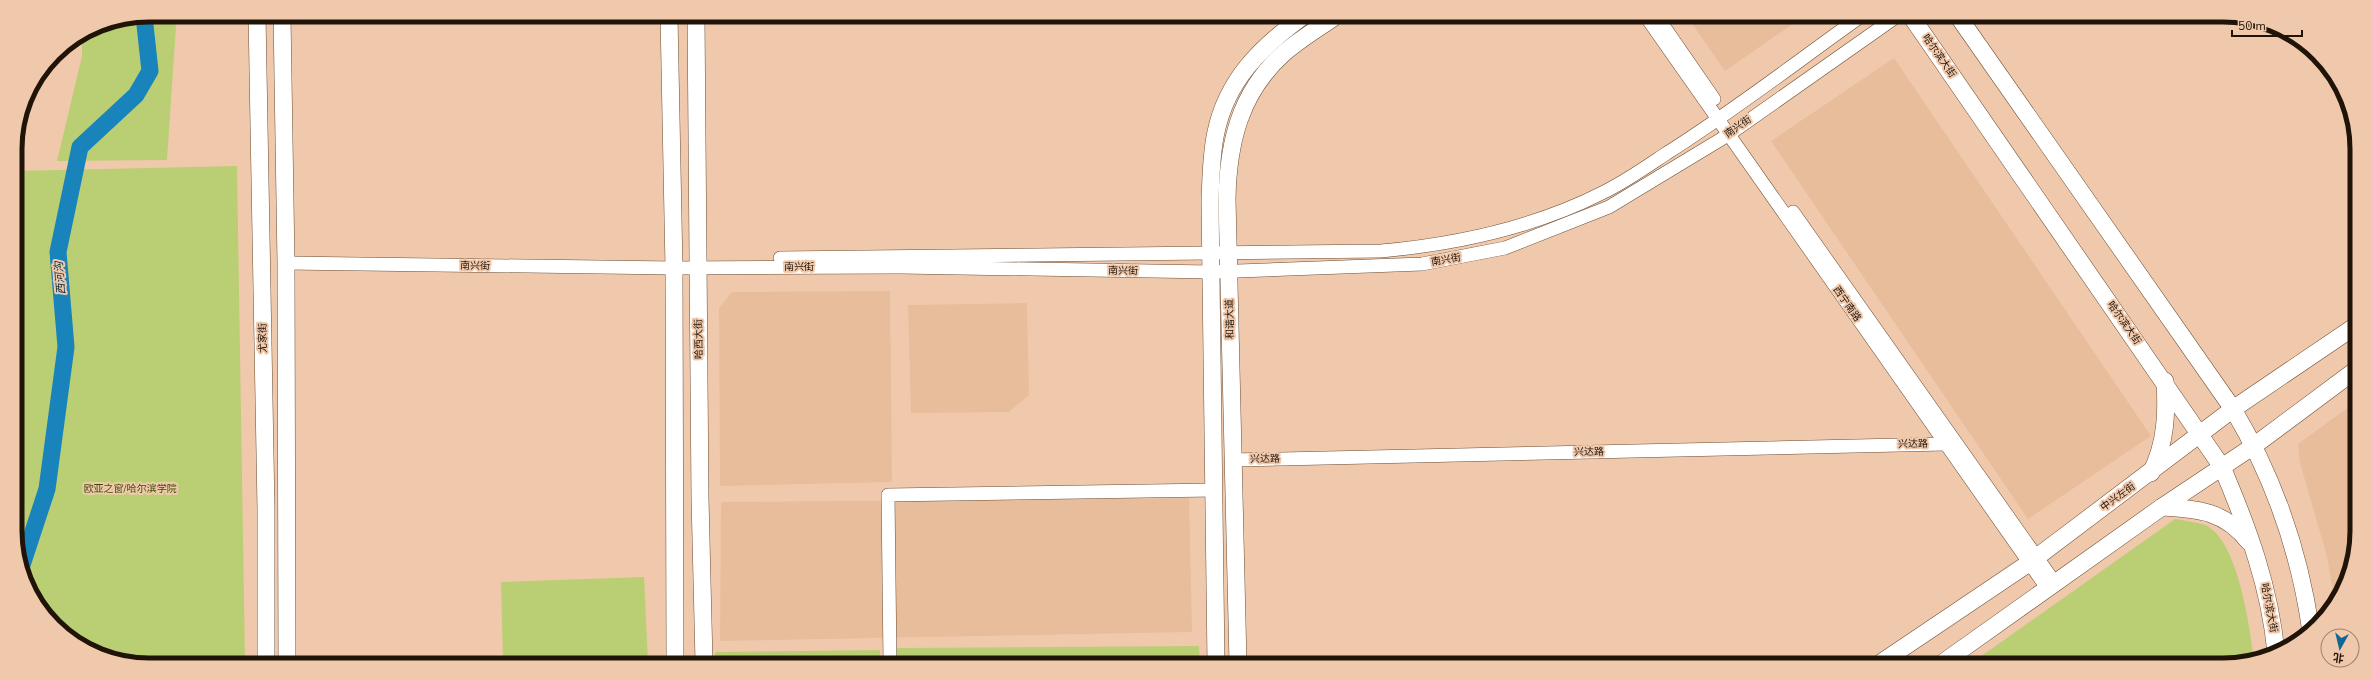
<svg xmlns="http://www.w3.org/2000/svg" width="2372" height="680" font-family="'Nunito Sans','Noto Sans SC',sans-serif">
  <rect width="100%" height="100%" fill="#f0c9ac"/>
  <g fill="#e8bd9b">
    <polygon points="1688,18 1800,19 1725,71"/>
    <polygon points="1894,58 2151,436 2028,519 1771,141"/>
    <polygon points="890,291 892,482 720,486 719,308 732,292"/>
    <polygon points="1027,303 1029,395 1009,412 911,413 908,305"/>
    <polygon points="2353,404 2352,565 2335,603 2327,556 2300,463 2298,444"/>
    <polygon points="1189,498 1192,632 720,641 721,502"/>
  </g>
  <g fill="#bacf74">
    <polygon points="149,15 175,15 176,26 167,160 57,161 82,56 82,36 98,25"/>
    <polygon points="237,166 245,661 115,660 82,647 48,619 18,557 15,171"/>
    <path d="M2175,519C2185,521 2196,522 2205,525C2238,539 2250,628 2254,660L2231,665L1970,664Z"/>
    <polygon points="644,577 648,662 503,661 501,582"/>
    <polygon points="1199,646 1200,663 896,662 896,648"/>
    <polygon points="880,650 880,662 715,662 715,652"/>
  </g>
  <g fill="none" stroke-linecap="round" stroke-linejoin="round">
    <polyline stroke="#1983bc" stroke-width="17" points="22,565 47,489 66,347 58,252 80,147 136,95 150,71 144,16"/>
    <defs>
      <g id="minor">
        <polyline points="1647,18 2047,588"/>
        <polyline points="1658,18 1714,99"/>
        <polyline points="1793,212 2055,583"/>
        <path d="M780,258L1381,251C1457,244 1533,228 1602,193C1625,182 1646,167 1667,153C1732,112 1794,64 1857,19"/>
        <polyline points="286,263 674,268 900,267 1211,272 1422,264 1505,248 1609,207 1728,135 1893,19"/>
        <polyline points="1233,460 1945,444"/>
        <polyline points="890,662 888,495 1214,490"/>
      </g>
      <g id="major">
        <polyline points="257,15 266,509 266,661"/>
        <polyline points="282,15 286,263 287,661"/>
        <polyline points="669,16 674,268 675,662"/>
        <polyline points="696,16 700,498 704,662"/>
        <path d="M1913,19L2222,467C2248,528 2270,587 2276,653"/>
        <path d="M1960,19L2233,409C2274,478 2300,553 2311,632"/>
        <path d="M2151,473C2166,443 2167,413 2165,381"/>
        <path d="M2162,507C2199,509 2225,511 2249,542"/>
        <path d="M1216,663L1210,200C1211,178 1211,154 1216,132C1227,80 1260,48 1302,17"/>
        <path d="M1238,663L1227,199C1228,143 1240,92 1284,53C1299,40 1317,29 1333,18"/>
        <polyline points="1879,664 2029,563 2233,409 2354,327"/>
        <polyline points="1941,664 2162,507 2255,445 2353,372"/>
      </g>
    </defs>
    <use href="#minor" stroke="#6c4c31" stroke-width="14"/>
    <use href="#major" stroke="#6c4c31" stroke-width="18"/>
    <use href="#minor" stroke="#fff" stroke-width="13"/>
    <use href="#major" stroke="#fff" stroke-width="17"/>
  </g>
  <g text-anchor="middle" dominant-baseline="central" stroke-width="4" stroke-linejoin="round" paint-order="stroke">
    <g font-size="10" fill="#201308" stroke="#f0c9ac">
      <text transform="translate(1939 56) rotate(55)">哈尔滨大街</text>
      <text transform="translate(1738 127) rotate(-35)">南兴街</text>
      <text transform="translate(1446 260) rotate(-10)">南兴街</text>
      <text transform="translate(475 266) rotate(1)">南兴街</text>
      <text x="799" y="267">南兴街</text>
      <text transform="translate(1123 271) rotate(1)">南兴街</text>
      <text transform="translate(1847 304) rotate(55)">西宁南路</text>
      <text transform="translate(1230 319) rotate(-91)">和谐大道</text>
      <text transform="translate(2124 323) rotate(55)">哈尔滨大街</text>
      <text transform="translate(263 338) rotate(-91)">尤家街</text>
      <text transform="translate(699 339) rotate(-91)">哈西大街</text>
      <text transform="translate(1913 444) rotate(-1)">兴达路</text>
      <text transform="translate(1589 452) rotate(-1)">兴达路</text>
      <text transform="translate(1265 459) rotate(-1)">兴达路</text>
      <text transform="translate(2118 497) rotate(-36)">中兴左街</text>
      <text transform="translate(2269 608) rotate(79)">哈尔滨大街</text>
    </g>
    <g font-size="10" fill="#3e4a00" stroke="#f0c9ac">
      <text x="130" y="489">欧亚之窗/哈尔滨学院</text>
    </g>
    <g font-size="11" font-style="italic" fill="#022d44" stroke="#f0c9ac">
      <text transform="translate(60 278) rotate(-95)">西河沟</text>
    </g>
  </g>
  <path d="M0 0H2372V680H0ZM149 22H2223A127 127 0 0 1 2350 149V531A127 127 0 0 1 2223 658H149A127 127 0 0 1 22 531V149A127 127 0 0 1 149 22Z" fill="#f0c9ac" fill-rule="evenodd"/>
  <path fill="none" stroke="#201308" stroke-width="5" d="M149 22H2223A127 127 0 0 1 2350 149V531A127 127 0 0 1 2223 658H149A127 127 0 0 1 22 531V149A127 127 0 0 1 149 22Z"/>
  <g transform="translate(2340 648) rotate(188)"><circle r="19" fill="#f0c9ac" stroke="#9d806a"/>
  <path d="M0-3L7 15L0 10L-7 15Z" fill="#0d6897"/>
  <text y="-6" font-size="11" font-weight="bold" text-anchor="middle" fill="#201308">北</text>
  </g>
  <path d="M2232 30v6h70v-6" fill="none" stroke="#201308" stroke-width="2"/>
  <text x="2238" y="30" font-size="12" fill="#201308" stroke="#f0c9ac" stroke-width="3" paint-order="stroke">50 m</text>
</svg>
